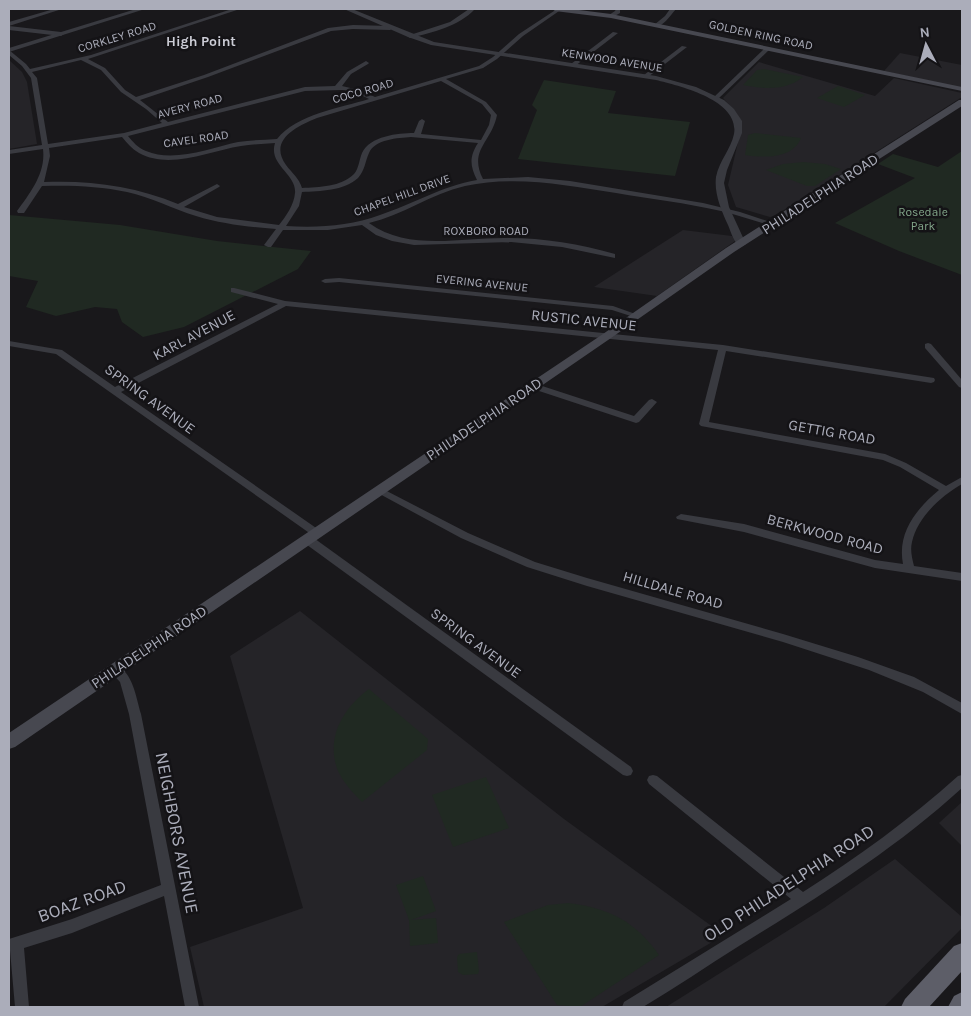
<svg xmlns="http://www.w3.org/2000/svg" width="971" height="1016" font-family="Karla,sans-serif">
  <rect width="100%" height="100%" fill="#19181b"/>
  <g fill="#252428">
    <polygon points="900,53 962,65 962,88 884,71"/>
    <polygon points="9,60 22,72 27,82 37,144 9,149"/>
    <polygon points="759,62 875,96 894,78 962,93 962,97 813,192 774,216 770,217 736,207 728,185 742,125 737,114 723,98"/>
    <polygon points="683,230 732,236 735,241 657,296 594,287"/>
    <polygon points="300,611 564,819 724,935 602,1007 204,1007 190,947 303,908 230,656"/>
    <polygon points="962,802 962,846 939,823"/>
    <polygon points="895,859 962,917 962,928 884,1007 666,1007 824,908"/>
  </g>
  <g fill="#202922">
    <path d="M764,69L803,77C786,91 763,89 743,85L757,70Z"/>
    <polygon points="544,80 616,91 608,113 690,122 675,176 518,159 537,110 532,105"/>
    <polygon points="838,86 865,95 844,107 817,98"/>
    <path d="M755,133L801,138C793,159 764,158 745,155L748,135Z"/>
    <polygon points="962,151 962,275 899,251 835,223 915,178 878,164 893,154 938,167"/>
    <polygon points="803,162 825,164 841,169 815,186 807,186 766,170 783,164"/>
    <polygon points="9,215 120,225 217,241 311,251 298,269 184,327 143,337 122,322 117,309 95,307 56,316 26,307 38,281 9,276"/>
    <path d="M369,689L428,739L427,750L362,802C353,793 343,782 338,771C325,738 343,708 369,689Z"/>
    <polygon points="486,777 509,828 453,847 432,795"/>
    <polygon points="423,876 436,911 411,920 436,918 438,943 410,946 409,920 396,885"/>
    <path d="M568,903C609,908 635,921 659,955L580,1007L557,1005L504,922L548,905Z"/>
    <polygon points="477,952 479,971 478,974 463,975 458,972 457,957 459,954"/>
  </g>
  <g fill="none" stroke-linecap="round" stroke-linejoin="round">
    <g fill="#393a40" fill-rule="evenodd">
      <polygon points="54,9 62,9 9,26 9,22"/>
      <path d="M232,9H240L88,59L105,68L125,90L136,97L204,75L328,28L353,25L390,26L393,28L390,30L353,29L331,31L208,77L140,100L168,122L305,87L335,86L347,72L366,61L369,63L368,64L351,74L342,86L359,90L375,97L479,66L493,57L519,34L557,9H562L523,36L497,59L483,68L446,79L486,102L497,115C492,142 468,150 483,179L528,177L570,181L703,203L740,212L776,224L772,226C755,221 738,215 721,211C686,203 651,199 616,193C566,185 515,175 465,186C431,194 403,215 369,223C409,252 462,237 508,238C544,238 580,244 615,254V258L562,247L511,242L414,245L392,241L376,235L362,225L328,230H283L271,247H268L264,245L276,229C249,227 222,224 196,216C173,209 151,197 127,192C99,186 70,185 42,186L24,213H18L17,211C30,193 46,173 43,149L9,154V150L42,145L31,78L22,66L9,55V50L26,64L30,69L91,55ZM81,60L101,70L121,92L146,109L162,123L124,133L48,144L37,78L32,72ZM441,81L482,104L491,115L489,125L481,140L421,134L425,121L422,119L419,121L414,133C398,133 370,136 362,153C359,160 359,168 354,174C341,187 319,187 302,188C299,178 292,173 286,165C268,140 297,126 317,118ZM342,90L355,92L369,99C340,108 297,114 277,139C264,140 251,140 238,142C210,148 174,163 146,151C138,148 133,142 128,136L305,91ZM122,137C127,143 132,149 139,153C170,170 209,151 241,146C252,144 264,144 275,143C268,165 297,174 295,193C294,205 286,216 279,225L217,217L184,207L219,187L220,186L217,184L178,204C135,186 90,180 44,182L50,156L49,148ZM411,137L478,143C469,157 470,166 477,180C442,186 413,204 380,215C350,226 318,228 286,226L299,206L302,192C320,191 344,191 358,178C365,170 365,162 369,153C375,139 398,138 411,137Z"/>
      <path d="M469,9H475C458,27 433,32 410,38L407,36L450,22Z"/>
      <polygon points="616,9 620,9 620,13 613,17 609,17 609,15 615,11"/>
      <path d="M670,9H676C670,16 663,27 654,27V25L665,16Z"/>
      <polygon points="9,26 61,32 64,34 61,36 9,30"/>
      <polygon points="613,32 618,33 575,66 571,66 571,64"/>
      <polygon points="682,46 687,47 648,77 644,77 644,75"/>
      <polygon points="765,48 770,49 718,99 714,99 714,97"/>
      <polygon points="339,278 613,306 641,316 637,318 612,310 339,282 325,283 321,281 325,279"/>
      <path d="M231,288H234L285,301L723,345L934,378L935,380L934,382L931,383L726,351L709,422L885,454L906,463L946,486L962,477V484C941,496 917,518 912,542C910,550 912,558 914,566L962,573V581L875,568L744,532L677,519L676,517L681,514L744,524L875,560L903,564C897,533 916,509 939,490L900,467L883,460L701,426L699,424L718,350L286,306L121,392L319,530L320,533L315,537L56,354L9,346V341L62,350L115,387L278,304L231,292Z"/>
      <polygon points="928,343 931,344 962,380 962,388 959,387 925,348 925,344"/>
      <polygon points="533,383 634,416 649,400 652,399 657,402 639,422 636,423 530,388 529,386"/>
      <polygon points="379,487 468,533 535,562 587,578 783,634 858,657 914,677 962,703 962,714 923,692 869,670 783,642 587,586 527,567 461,538 376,492 374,490 376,488"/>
      <polygon points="307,535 311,536 631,767 633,771 631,775 627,776 623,775 303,542 302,539"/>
      <path d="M115,665C133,671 136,698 141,714L199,1007H185L164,896L72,933L24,948L29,1007H15L9,939L72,919L161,885L129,714L120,682L109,670L111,667Z"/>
      <path d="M653,775L657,776L803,892C858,857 909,820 958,776L962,775V788C894,850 817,898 739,946C707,966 675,988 643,1007H622L624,1002L791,899L649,784L647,780L649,776Z"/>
    </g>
    <g fill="#393a40" fill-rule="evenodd">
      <polygon points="136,9 145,9 9,52 9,48"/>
      <path d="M344,9H352L434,42L656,76L696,87L724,100L734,109L742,121V133L727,170L724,183L729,207L746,244L741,247C734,244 731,232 728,225C721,210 714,193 716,177C719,161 731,149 734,134C740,100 680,86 656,80L431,45L408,37Z"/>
    </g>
    <g fill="#474850" fill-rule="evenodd">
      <polygon points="552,9 571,9 611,14 962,87 962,91 611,18 555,11"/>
      <polygon points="959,100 962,100 962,106 734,252 611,338 15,747 9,749 9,733 603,334 726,248"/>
    </g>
    <g fill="#5d5e68" fill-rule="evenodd">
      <polygon points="962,943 962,971 929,1007 901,1007 905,999 954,946"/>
      <polygon points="962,992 962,1007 948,1007 954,996"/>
    </g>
  </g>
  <g text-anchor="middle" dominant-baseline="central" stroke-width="5" stroke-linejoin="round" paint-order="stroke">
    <g font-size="12" fill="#abadba" stroke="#141316">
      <text transform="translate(761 35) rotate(12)">GOLDEN RING ROAD</text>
      <text transform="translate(117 37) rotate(-17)">CORKLEY ROAD</text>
      <text transform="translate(612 60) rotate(9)">KENWOOD AVENUE</text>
      <text transform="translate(363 91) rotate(-16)">COCO ROAD</text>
      <text transform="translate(190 106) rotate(-15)">AVERY ROAD</text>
      <text transform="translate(196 139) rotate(-8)">CAVEL ROAD</text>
      <text transform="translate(402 195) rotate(-20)">CHAPEL HILL DRIVE</text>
      <text x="486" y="231">ROXBORO ROAD</text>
      <text transform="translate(482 283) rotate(6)">EVERING AVENUE</text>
    </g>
    <g font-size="12" fill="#82a589" stroke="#141316">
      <text x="923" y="212">Rosedale<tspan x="923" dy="14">Park</tspan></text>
    </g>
    <g font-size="14" font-weight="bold" fill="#cccdd6" stroke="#141316">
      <text x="201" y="41">High Point</text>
    </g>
    <g font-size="15" fill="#abadba" stroke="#141316">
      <text transform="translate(820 194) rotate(-33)">PHILADELPHIA ROAD</text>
      <text transform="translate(584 320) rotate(6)">RUSTIC AVENUE</text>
      <text transform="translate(194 335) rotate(-28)">KARL AVENUE</text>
      <text transform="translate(150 399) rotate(36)">SPRING AVENUE</text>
      <text transform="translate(484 419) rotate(-34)">PHILADELPHIA ROAD</text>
      <text transform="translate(832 432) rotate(10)">GETTIG ROAD</text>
      <text transform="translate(825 534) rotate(15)">BERKWOOD ROAD</text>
      <text transform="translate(673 590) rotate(16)">HILLDALE ROAD</text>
      <text transform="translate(476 643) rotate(36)">SPRING AVENUE</text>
      <text transform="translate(149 647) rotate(-34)">PHILADELPHIA ROAD</text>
    </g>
    <g font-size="18" fill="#abadba" stroke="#141316">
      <text transform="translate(177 833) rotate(79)">NEIGHBORS AVENUE</text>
      <text transform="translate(789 883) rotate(-33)">OLD PHILADELPHIA ROAD</text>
      <text transform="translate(82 901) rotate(-20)">BOAZ ROAD</text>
    </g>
  </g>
  <rect width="971" height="1016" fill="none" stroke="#abadba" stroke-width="20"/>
  <g transform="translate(926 45) rotate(354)" stroke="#141316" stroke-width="4" paint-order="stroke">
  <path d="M0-4L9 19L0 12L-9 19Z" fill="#abadba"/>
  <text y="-8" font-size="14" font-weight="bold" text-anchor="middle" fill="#abadba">N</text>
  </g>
</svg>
